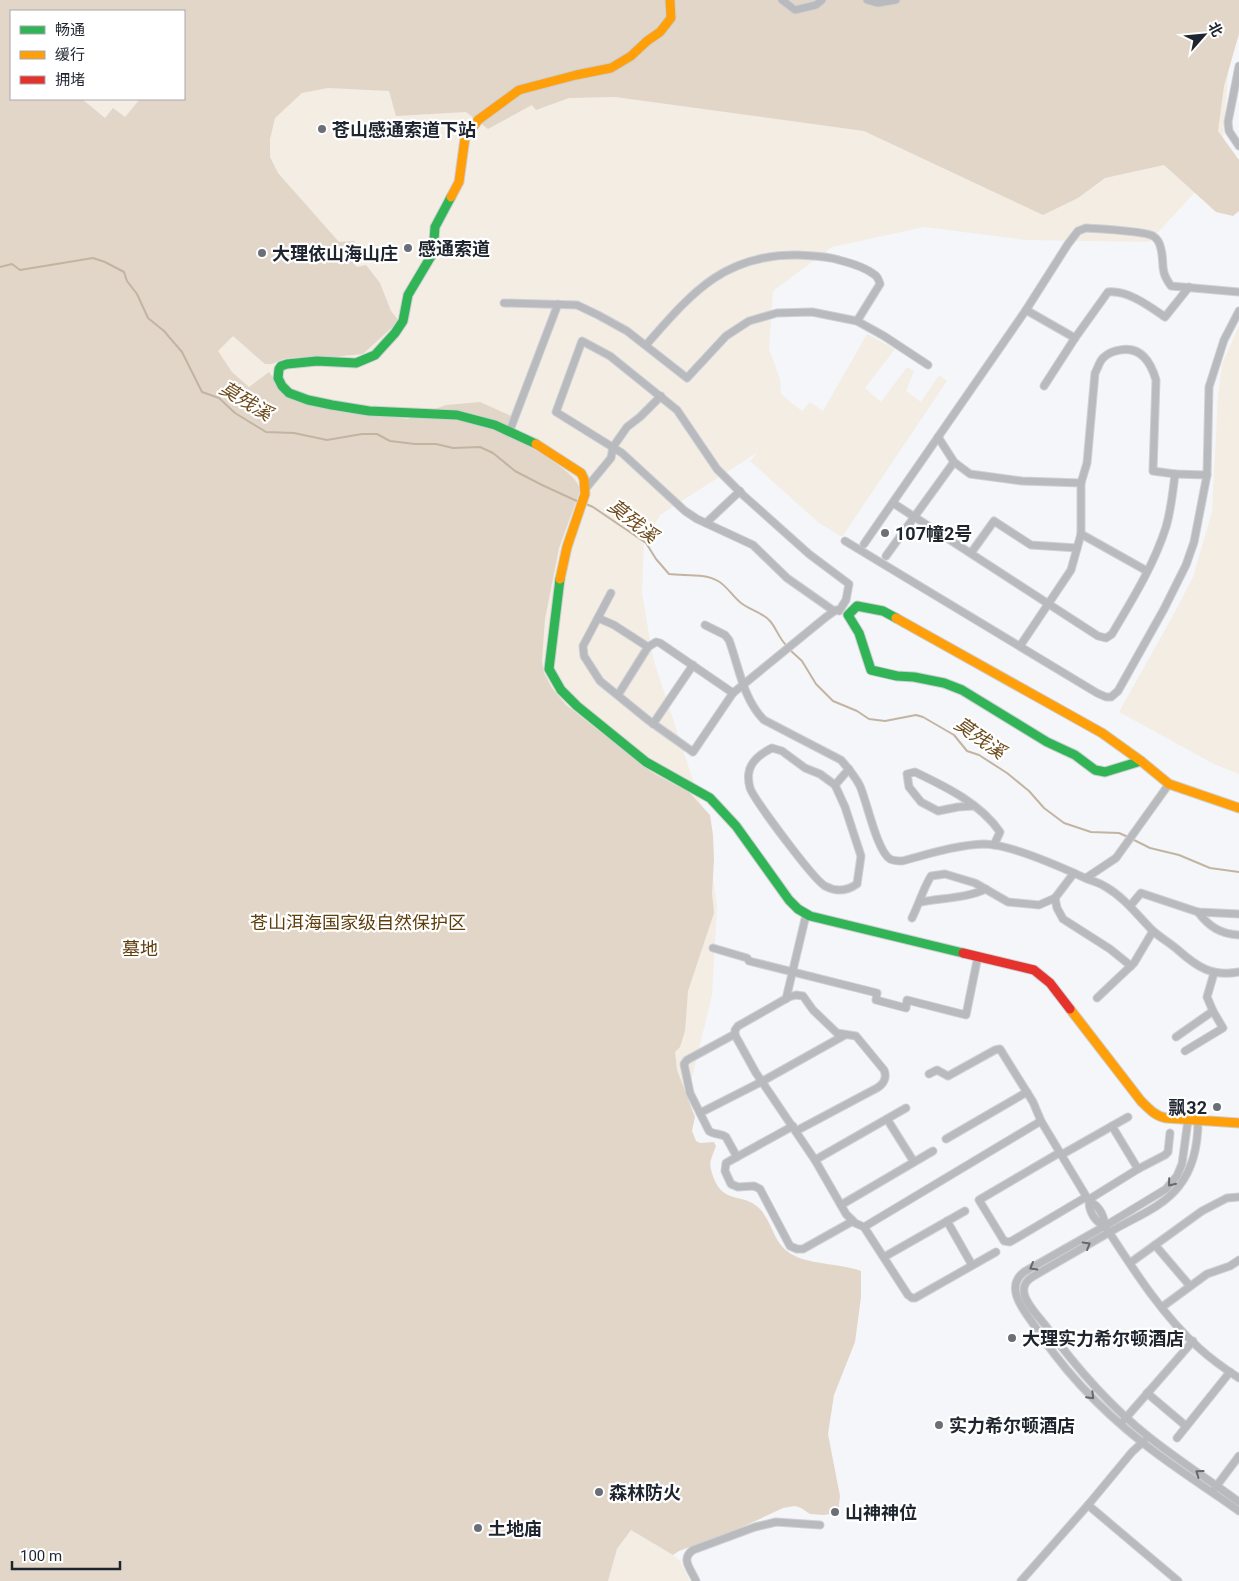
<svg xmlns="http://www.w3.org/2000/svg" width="1239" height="1581" font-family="Roboto,'Noto Sans SC',sans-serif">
  <rect width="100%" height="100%" fill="#f4f6f9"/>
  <g fill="#f4ede4" fill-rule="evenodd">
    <path d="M0,0L1232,28L1221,164L1149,242L1026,240L924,227L832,247L773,291L769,349L780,379L781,394L802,411L810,402L823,411L867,334L895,349L865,388L881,402L907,367L914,371L906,391L921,402L939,375L947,381L842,537L819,523L750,461L758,452L660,515L644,543L642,593L653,658L705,817L717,907L712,995L692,1078L671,1148L0,1581ZM11,11H184V99H11Z"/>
    <polygon points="1239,326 1239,774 1214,764 1119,712 1175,612 1193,577 1212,512 1218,396 1222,364"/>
    <polygon points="631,1530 673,1555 680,1561 690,1581 608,1581 617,1549"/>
  </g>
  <path fill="#e2d6c8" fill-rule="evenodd" d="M0,0H1239V34L1224,86L1218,131L1239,160V211L1233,216L1216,212L1164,165L1105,178L1078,198L1043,215L864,131L615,97L569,98L536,110L532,105L488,129L466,112L396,116L389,91L328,88L302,93L275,118L270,139V157L278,173L339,242L354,241L359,250L349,258L357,267L366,265L380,283L391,311L399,321L363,354L332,357H300L283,359L272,364H265L233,336L218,351L232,372L249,387L269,372L286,396L332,408L408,419L446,405L480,402L511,416L504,432C520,442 581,472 580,491L559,548L545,619L542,661L544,673L552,688L566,705L653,773L689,792L710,815L713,835L714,860L712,893L714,913L688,991L685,1031L680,1047L675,1052L677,1070L695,1117L692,1131L696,1141L700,1143L714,1142L716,1146C710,1162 708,1162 714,1179C725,1205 744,1192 760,1209C774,1225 773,1244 793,1255C811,1265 839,1263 861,1271V1297L855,1342L834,1395L828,1434L840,1496L838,1513L824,1515L810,1514L801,1508L795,1506L783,1508L736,1530L679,1551L673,1555L631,1530L617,1549L608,1581H0ZM11,11H184V99H140L125,117L113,108L105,118L82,99H11Z"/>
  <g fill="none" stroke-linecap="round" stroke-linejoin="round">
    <g stroke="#c3b4a2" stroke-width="2">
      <polyline points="0,267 12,264 20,270 93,258 105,262 124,272 127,281 137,294 148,318 164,331 182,352 202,392 219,398 235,413 266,432 294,433 327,440 362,434 377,434 390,441 415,444 436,444 453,448 480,447 493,453 515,471 542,485 579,502"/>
      <path d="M586,504L593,507L646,543L656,559L669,574C685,576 704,573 718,581C727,586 733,597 741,603C750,610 762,612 770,621C777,629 779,639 787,646"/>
      <polyline points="790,650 802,661 816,684 833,701 857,711 869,719 885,721 916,715 923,717 954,735 967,751 979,755 1007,773 1029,791 1044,808 1064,823 1091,832 1119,833 1128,837"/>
      <polyline points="1132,839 1150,848 1179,855 1210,868 1239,872"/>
    </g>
    <defs>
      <g id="street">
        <polyline points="782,0 795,10 816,5 822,0"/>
        <polyline points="867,0 878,3 896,0"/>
        <polyline points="1239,66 1228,122 1229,131 1239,146"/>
        <polyline points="504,303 577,305 598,315 627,331 687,378 726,336 749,321 777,313 812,312 857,321 884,336 928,365"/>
        <path d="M1026,310L1075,338L1108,292C1128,290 1149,306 1165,317L1189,287"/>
        <path d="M646,345C691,294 723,254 798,255C811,256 827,256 839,260C851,263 865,267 875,275C878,277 879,281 880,284L857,321"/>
        <polyline points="1044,386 1075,338"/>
        <polyline points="510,430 558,304"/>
        <path d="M938,437L954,462L970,474L1022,481L1081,483L1087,463L1095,373C1098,368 1099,362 1103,358C1108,353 1113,351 1120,350C1141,346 1151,363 1156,380L1153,471L1175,474"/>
        <polyline points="587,487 611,458 613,447 627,427 640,417 661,396"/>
        <path d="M893,503L1098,636L1106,638L1112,634C1132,600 1154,565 1166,527C1171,510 1173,491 1175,474L1207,475"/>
        <polyline points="706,523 740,491"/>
        <polyline points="1081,534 1147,571"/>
        <polyline points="845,541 1097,693 1106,697 1111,697 1118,691 1164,609 1186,565 1194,542 1207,475 1209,387 1224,340 1239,311"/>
        <path d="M864,544L1026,310L1068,244L1078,231L1086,228C1099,229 1144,231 1153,236C1158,239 1160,244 1161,249C1165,266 1159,269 1171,286L1239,292"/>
        <polyline points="971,553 994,521 1031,545 1077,548"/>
        <polyline points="886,556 954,462"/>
        <polyline points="611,593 583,646 584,656 600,681 648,720 693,752 733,693 826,617 836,610"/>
        <polyline points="834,611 787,578 753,545 697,519 685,511 622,453 556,412 582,341 610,356 677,410 717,469 743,495 809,554 849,584 846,600 839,611"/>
        <polyline points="598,618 614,625 648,647 618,695"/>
        <path d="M705,625L725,635L729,640C739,667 743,699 764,720L841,760C848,768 855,776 860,786C867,802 877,851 890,859C894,861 898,861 902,861C929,854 956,845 984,844C1009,844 1061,867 1085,878C1092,881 1100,883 1106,887C1125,898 1138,916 1153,931C1161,938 1170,943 1178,950C1197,967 1212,977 1239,972"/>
        <polyline points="1020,646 1071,570 1081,534 1081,483"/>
        <polyline points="648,647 656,642 660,643 733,693"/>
        <polyline points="653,724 693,665"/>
        <path d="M835,785L845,807L861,856L857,884C847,891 836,892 825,886C814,880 755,801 750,788C749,784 748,776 749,772C751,760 762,753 772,748L782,751L805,768L820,774L835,785L849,769"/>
        <path d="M973,806L958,807L938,811L921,802L909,787L907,774L915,772C946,787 980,803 1000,832L994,845"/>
        <polyline points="1074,873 1055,898 1057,908 1063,919 1110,949 1131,966"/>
        <polyline points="1086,878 1116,858 1169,784"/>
        <path d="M921,902C942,898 967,898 986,889"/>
        <polyline points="1130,906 1141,893 1198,912 1239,914"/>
        <path d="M1198,912C1209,927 1221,934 1239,935"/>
        <path d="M912,918C919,904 923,889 931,876L945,874L975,883L1008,902L1039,905L1055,898"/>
        <polyline points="713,948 747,958 749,961 877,993 876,1000 906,1008 907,1000 966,1015 978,956"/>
        <polyline points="1097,998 1134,963 1153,931"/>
        <polyline points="786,999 806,915"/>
        <path d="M735,1034L687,1060L684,1064L690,1093L709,1131C714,1135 721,1133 726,1137L737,1157"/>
        <polyline points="1176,1037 1213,1011 1207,997 1214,973"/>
        <polyline points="1185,1051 1223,1028 1213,1011"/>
        <path d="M929,1074L937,1070L948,1076L995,1050L1000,1049L1033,1102L1041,1121L1089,1201C1099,1206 1104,1215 1105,1226C1095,1222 1089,1212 1089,1201"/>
        <polyline points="700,1113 761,1082 845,1035"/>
        <polyline points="887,1119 914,1162"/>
        <path d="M1188,1120L1182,1164L1177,1176L1166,1189L1105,1226L1024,1272C1005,1287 1022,1308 1032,1322C1061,1368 1100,1409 1143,1443C1173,1467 1207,1488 1239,1511"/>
        <path d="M1198,1121C1198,1145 1194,1167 1179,1186C1164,1206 1136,1217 1115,1229C1087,1245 1060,1261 1032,1277C1026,1281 1023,1285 1024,1293C1026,1304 1038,1316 1045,1325C1075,1366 1108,1405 1149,1437C1178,1460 1209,1480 1239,1502"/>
        <polyline points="793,1126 726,1163 725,1171 731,1184 738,1187 754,1186 760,1189 790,1246 797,1249 803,1249 853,1221"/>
        <polyline points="1112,1126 1138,1169"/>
        <path d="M796,1131L877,1088C884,1084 887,1077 884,1070L856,1036L837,1033L813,1010L803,996L796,995L789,997L738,1026L735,1030V1035L756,1073L815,1160L846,1214L855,1223L864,1227L908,1295L912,1298H915L996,1252"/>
        <polyline points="946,1139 1027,1092"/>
        <polyline points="1059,1153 979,1200 1004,1241 1010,1242 1086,1197"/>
        <polyline points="1061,1155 1128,1117"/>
        <polyline points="815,1160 906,1108"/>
        <polyline points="1088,1200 1138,1169 1165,1155 1168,1152 1170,1133"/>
        <polyline points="841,1205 933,1151"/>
        <polyline points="947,1221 972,1265"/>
        <polyline points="864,1227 1041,1121"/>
        <path d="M1107,1229C1133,1269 1163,1316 1199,1348C1211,1359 1225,1369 1239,1378"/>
        <polyline points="1155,1245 1190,1286"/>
        <polyline points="884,1257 965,1211"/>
        <polyline points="1130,1263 1202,1211 1227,1198 1239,1197"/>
        <polyline points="1162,1307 1207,1274 1230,1266 1239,1260"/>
        <polyline points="1147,1393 1186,1426"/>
        <polyline points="1124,1420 1193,1341"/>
        <polyline points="1177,1438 1230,1372"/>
        <polyline points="1215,1488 1239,1456"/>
        <polyline points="1088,1505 1178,1581"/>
        <path d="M696,1581C691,1569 680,1559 693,1550L755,1527L776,1522L820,1525"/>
        <polyline points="1021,1581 1088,1505 1132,1452 1144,1441"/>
      </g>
      <g id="fast">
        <polyline points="451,197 435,227 433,253 408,295 403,321 395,333 375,355 356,363 317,361 287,364 281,366 279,369 278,378 282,386 289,393 308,400 332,405 369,411 457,415 495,425 536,444"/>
        <polyline points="560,579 549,669 561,690 577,706 646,762 710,798 736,826 789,900 798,909 810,916 963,953"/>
        <polyline points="896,618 883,611 857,606 848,615 859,633 871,670 897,676 914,677 944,683 962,690 1047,742 1075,755 1095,770 1105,772 1141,761"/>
      </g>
      <g id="slow">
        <polyline points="451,197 459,182 465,138 478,120 519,90 576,75 611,68 631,56 647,41 660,32 671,18 670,0"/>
        <polyline points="536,444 581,473 584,479 585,494 567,547 560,579"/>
        <polyline points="896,618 1102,733 1141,761 1169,784 1239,808"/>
        <path d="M1070,1009L1141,1101C1149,1109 1155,1116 1166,1118L1239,1123"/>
      </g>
      <polyline id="jam" points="963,953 1034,970 1050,983 1070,1009"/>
    </defs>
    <use href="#street" stroke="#ced0d4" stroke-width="9"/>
    <use href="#fast" stroke="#ced0d4" stroke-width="11"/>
    <use href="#slow" stroke="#ced0d4" stroke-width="11"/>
    <use href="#jam" stroke="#ced0d4" stroke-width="11"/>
    <use href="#street" stroke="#b8babe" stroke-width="7"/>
    <use href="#fast" stroke="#30b455" stroke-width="9"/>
    <use href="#slow" stroke="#ff9f0a" stroke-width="9"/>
    <use href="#jam" stroke="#e5322d" stroke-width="9"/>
  </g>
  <defs><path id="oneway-chevron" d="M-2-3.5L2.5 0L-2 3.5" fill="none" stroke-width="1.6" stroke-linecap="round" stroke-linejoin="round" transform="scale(1.25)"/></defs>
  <g stroke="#64686f">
    <use href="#oneway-chevron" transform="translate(1171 1183) rotate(129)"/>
    <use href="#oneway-chevron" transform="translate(1087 1245) rotate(-30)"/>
    <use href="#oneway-chevron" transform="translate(1033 1267) rotate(150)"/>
    <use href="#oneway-chevron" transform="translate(1091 1396) rotate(45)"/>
    <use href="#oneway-chevron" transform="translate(1199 1473) rotate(-144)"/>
  </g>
  <g fill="#6a6e76" stroke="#fff" stroke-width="2">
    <circle cx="322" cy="129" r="5"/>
    <circle cx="408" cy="248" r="5"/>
    <circle cx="262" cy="253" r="5"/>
    <circle cx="885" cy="533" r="5"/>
    <circle cx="1217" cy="1107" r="5"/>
    <circle cx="1012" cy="1338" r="5"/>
    <circle cx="939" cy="1425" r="5"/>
    <circle cx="599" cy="1492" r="5"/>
    <circle cx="835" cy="1512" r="5"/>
    <circle cx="478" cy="1528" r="5"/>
  </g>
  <g text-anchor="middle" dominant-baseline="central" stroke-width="4.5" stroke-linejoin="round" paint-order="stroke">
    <g font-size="18" font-weight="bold" fill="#1f252f" stroke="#fff" text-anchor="start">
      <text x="332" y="129">苍山感通索道下站</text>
      <text x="418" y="248">感通索道</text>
      <text x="272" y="253">大理依山海山庄</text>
      <text x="895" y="533">107幢2号</text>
      <text x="1207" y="1107" text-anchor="end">飘32</text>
      <text x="1022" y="1338">大理实力希尔顿酒店</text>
      <text x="949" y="1425">实力希尔顿酒店</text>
      <text x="609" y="1492">森林防火</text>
      <text x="845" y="1512">山神神位</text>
      <text x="488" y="1528">土地庙</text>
    </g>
    <g font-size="18" fill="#5f3e0c" stroke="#fff">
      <text x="358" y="922">苍山洱海国家级自然保护区</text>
      <text x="140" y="948">墓地</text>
    </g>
    <g font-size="19" font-style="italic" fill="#6e4b1c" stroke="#fff">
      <text transform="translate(246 401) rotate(31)">莫残溪</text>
      <text transform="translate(633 521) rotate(38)">莫残溪</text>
      <text transform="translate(980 738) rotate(35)">莫残溪</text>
    </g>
  </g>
  <rect x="10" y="10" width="175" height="90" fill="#ffffff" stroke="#a5a8ac"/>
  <rect x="20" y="26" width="25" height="8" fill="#30b455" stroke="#a5a8ac"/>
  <text x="55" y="35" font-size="15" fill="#1f252f">畅通</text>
  <rect x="20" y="51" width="25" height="8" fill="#ff9f0a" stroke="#a5a8ac"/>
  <text x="55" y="60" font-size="15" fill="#1f252f">缓行</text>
  <rect x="20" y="76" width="25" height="8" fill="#e5322d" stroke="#a5a8ac"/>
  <text x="55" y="85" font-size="15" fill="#1f252f">拥堵</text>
  <g transform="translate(1204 35) rotate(63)" stroke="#ffffff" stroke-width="4" paint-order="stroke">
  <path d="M0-4L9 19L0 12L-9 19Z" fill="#1f252f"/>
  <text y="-8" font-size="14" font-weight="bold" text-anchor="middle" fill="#1f252f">北</text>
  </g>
  <path d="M12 1561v8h108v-8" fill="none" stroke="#1f252f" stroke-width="2.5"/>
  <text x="20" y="1561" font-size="15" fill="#1f252f" stroke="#ffffff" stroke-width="4" paint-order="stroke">100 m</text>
</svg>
